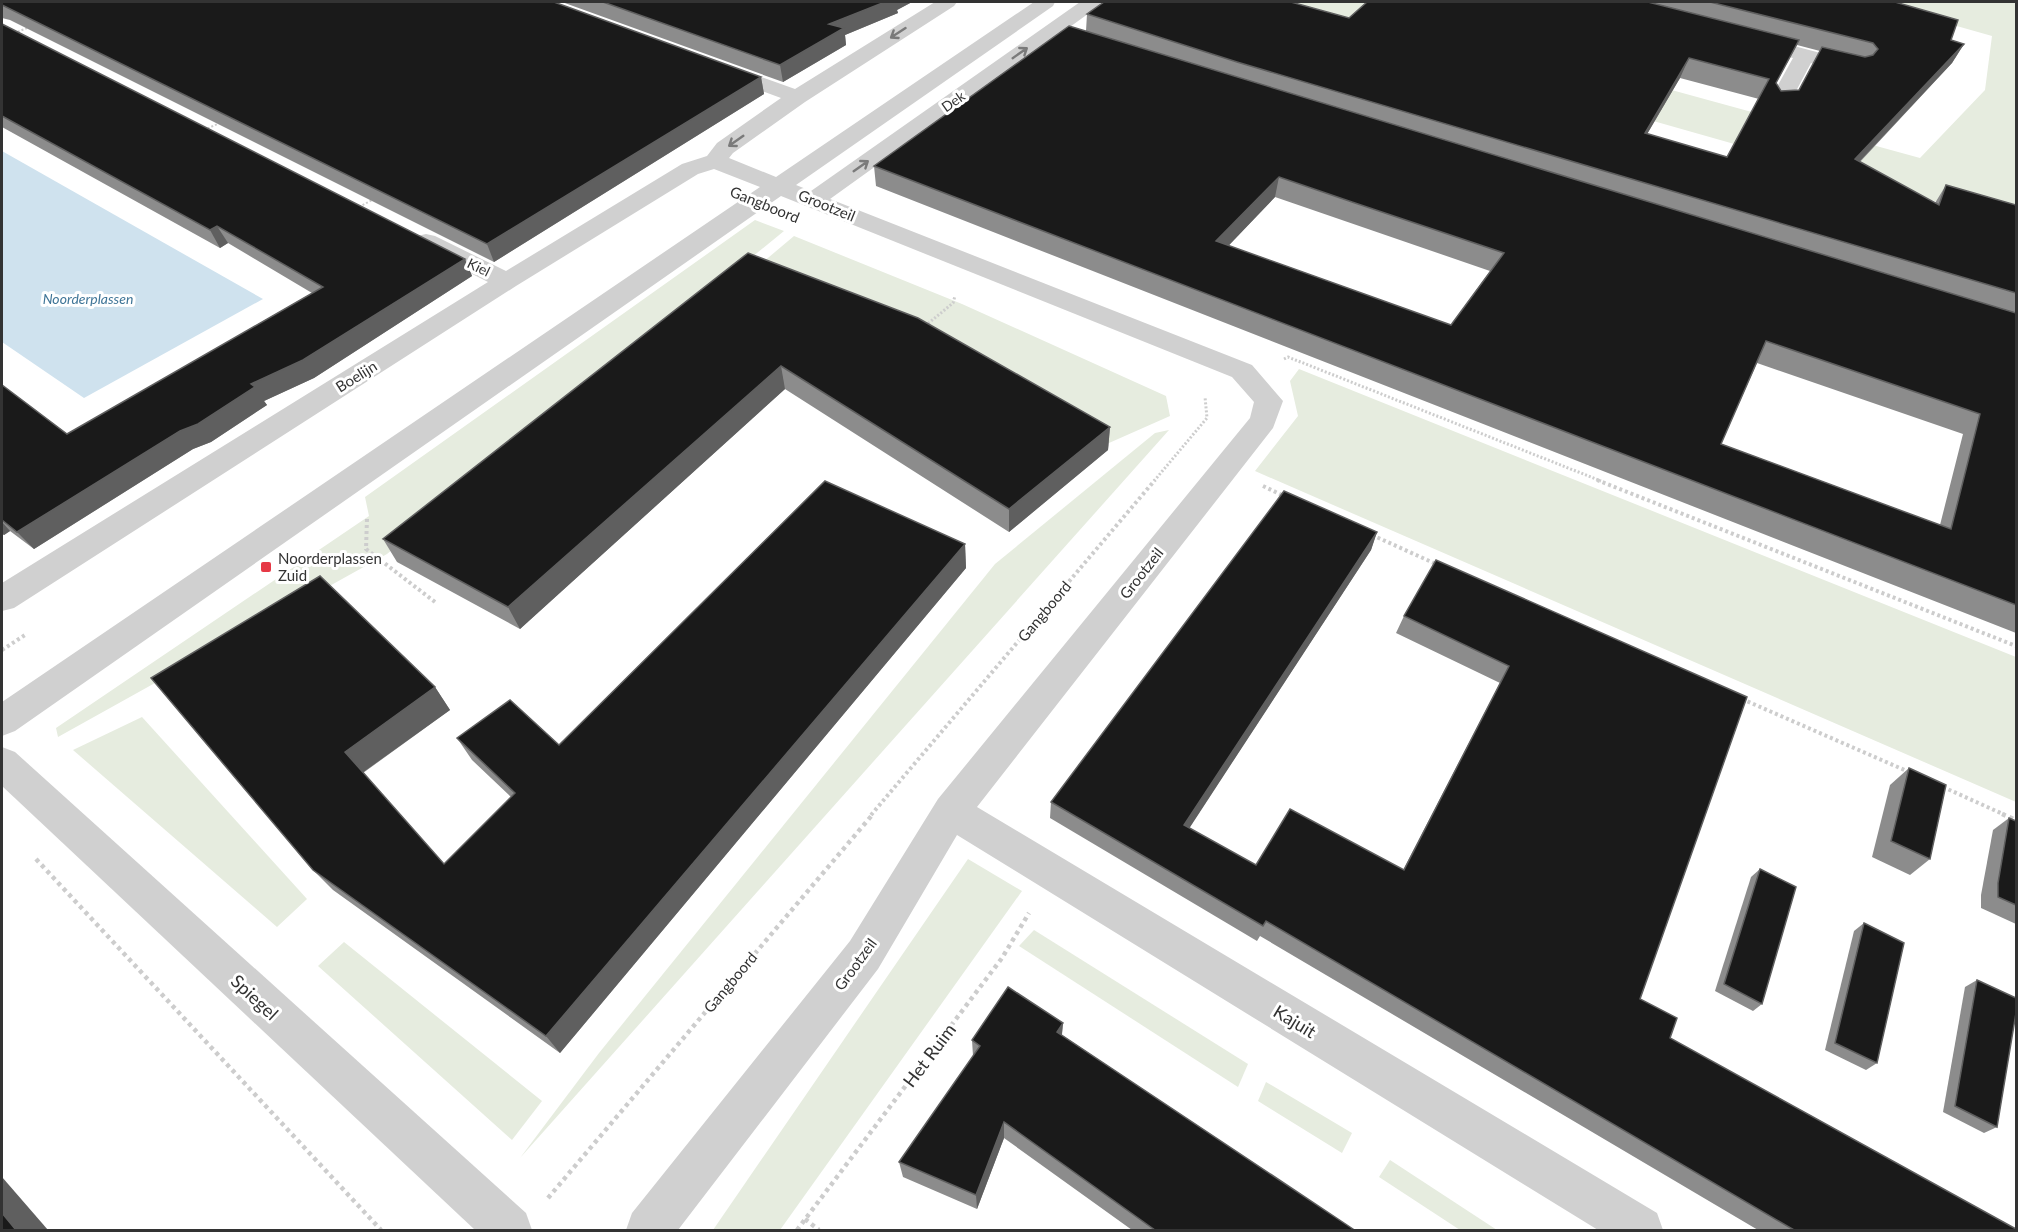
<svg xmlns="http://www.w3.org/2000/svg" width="2018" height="1232" font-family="Lato,sans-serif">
  <rect width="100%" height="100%" fill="#fff"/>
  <g fill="#e6ecdf">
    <polygon points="1234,2 1386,2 1500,43 1920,158 1985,90 1992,36 1872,2 2016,2 2016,224"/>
    <polygon points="755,220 784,231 387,554 58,737 56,728 369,516 365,497"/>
    <polygon points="794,236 962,304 1166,396 1170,416 1109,443 917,332 756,268"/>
    <polygon points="1299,369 2016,657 2016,802 1255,471 1298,416 1290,381"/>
    <polygon points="1169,430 520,1158 599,1053 995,564 1155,433"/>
    <polygon points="142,717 307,899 277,927 73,750"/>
    <polygon points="968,859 1022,891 780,1230 713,1230"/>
    <polygon points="1034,930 1248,1064 1238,1087 1019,946"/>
    <polygon points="344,942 542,1101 512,1140 318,966"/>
    <polygon points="1266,1082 1352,1133 1342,1153 1258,1101"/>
    <polygon points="1390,1160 1497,1230 1498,1230 1460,1230 1379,1177"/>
  </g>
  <polygon fill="#cfe2ee" points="2,151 263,299 84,398 2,342"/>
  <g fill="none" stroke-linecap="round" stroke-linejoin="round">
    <g stroke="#cdcdcd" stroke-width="2" stroke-dasharray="2 2" stroke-linecap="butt">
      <polyline points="14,33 30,27"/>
      <polyline points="204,130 222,122"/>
      <polyline points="359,207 374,199"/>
    </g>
    <g stroke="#cdcdcd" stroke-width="3" stroke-dasharray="2 2" stroke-linecap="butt">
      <polyline points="925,326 953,303 955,296"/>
      <polyline points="1284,359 1288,357 1601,481"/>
      <polyline points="1154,481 1207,418 1205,397"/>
    </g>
    <g stroke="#cdcdcd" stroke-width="4" stroke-dasharray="3 3" stroke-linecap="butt">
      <polyline points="1597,480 2016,646"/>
      <polyline points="1263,486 1286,497"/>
      <polyline points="367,519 366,549 435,602"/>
      <polyline points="1372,535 1436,564"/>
      <polyline points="2,650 25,635"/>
      <polyline points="1742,699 1909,772"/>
      <polyline points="1943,787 2005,815"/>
      <polyline points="871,815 1155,480"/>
    </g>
    <g stroke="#cdcdcd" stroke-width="4.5" stroke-dasharray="4 4" stroke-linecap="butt">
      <polyline points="2002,814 2016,820"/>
      <polyline points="36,859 381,1230"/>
      <polyline points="548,1198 873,814"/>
      <polyline points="805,1219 819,1230"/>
      <polyline points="797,1230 1002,958 1029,913"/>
    </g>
    <g fill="#d0d0d0" fill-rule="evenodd">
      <polygon points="935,2 957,2 954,6 805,102 733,153 729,158 776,177 1034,2 1055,2 1053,6 796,185 811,191 1080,2 1101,2 1099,6 1067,29 1110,43 1113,47 1110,51 1103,53 1054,38 830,199 1252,365 1283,401 1273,428 977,807 1657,1213 1663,1230 1598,1230 957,835 878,969 678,1230 626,1230 632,1213 850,941 938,799 1250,418 1254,402 1232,377 781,196 15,731 2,736 2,702 760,187 714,169 698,174 516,286 14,608 2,611 2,583 488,282 417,246 414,241 417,236 426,234 435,236 506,271 682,164 707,156 717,143 781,98 713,73 710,69 713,65 720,63 727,65 795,89"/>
      <polygon points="1749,34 1862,64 1865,68 1862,72 1855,74 1811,63 1787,108 1779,109 1771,108 1768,103 1793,58 1742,44 1739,40 1742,36"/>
      <polygon points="2,747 15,752 526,1213 532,1230 475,1230 2,786"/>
    </g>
  </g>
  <g fill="#8c8c8c" fill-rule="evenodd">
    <polygon points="2,2 761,77 764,94 494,262 10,20 2,18"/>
    <polygon points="562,2 912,2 897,10 898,13 845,35 846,45 783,82"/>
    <path d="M1367,2H1895L1951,40L1964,44L1952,63L1860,162L1935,203L1946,185L2016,212V633L876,186L874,166L1086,31L1087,14L1349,18ZM1797,45L1820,51L1799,90L1781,91L1776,83ZM1680,78L1759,99L1727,157L1647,134ZM1275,197L1490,271L1451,325L1228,246ZM1757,363L1963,434L1940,525L1721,444Z"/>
    <polygon points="2,24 465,259 472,276 314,378 264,401 267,405 211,442 193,449 34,549 10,531 4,535 2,534 2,385 67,434 312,293 228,243 220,248 2,127"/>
    <polygon points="748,253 1110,427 1108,450 1009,532 785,389 520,629 397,562 383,539"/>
    <polygon points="1377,532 1371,550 1189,828 1256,865 1403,870 1500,683 1396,633 1404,616 1747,697 1640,999 1670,1038 2016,1230 1758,1230 1260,936 1257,941 1050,818 1051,802"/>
    <polygon points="965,544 966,568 560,1053 333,890 313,870 151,678 435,687 450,710 363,773 444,864 511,797 472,760 457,738 559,745"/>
    <polygon points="1909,768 1930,859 1910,875 1872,857 1890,785"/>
    <polygon points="2009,818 2016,821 2016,924 1981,908 1981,895 1993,830"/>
    <polygon points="1760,869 1762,1004 1753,1011 1715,991 1751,877"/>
    <polygon points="1864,923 1877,1063 1866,1070 1825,1050 1854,931"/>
    <polygon points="1977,980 1997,1127 1984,1133 1943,1112 1965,987"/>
    <polygon points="1063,1023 1062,1035 1352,1230 1132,1230 1004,1138 977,1209 903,1177 899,1162 973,1056 972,1040"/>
  </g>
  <g fill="#5f5f5f">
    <polygon points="885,2 912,2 897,10 898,13 845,35 846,45 783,82 780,65 829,24"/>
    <polygon points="1964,44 1952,63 1843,179 1855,159"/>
    <polygon points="1689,58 1680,78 1636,153 1645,133"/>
    <polygon points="761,77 764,94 494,262 487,244"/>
    <polygon points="1279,177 1275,197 1213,262 1216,241"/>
    <polygon points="217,226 228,243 220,248 210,230"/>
    <polygon points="465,259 472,276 314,378 264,401 267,405 211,442 193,449 34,549 17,532 251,384"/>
    <polygon points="781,366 785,389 520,629 508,607"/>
    <polygon points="1110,427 1108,450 1009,532 1009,509"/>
    <polygon points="2,522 10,531 4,535 2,533"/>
    <polygon points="1377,532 1371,550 1181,841 1184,825"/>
    <polygon points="965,544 966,568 560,1053 546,1036"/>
    <polygon points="435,687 450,710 362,773 345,752"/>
    <polygon points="1063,1023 1061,1042 1057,1032"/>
    <polygon points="1004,1122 1004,1138 977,1209 976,1195"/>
    <polygon points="2,1177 48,1230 16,1230 2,1213"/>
  </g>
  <g fill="#1a1a1a" stroke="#5f5f5f" stroke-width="1.5" fill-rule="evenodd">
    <polygon points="2,2 554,2 761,77 487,244 2,5"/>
    <polygon points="603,2 885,2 829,24 844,28 780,65"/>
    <path d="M1104,2H1291L1349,18L1367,2H1648L1799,40L1776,83L1781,91L1799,90L1822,47L1865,57L1873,55L1878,49L1873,43L1710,2H1895L1958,20L1951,40L1964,44L1855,159L1939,205L1946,185L2016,205V293L1237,62L1087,14ZM1689,58L1769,79L1727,157L1645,133Z"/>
    <polygon points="2,24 465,259 303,360 251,384 255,387 198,424 180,431 17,532 2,520 2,385 67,434 323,287 217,226 210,230 2,116"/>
    <path d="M1069,26L2016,313V605L874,166ZM1279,177L1352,202L1504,253L1451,325L1216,241ZM1766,341L1980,414L1951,529L1721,444Z"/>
    <polygon points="748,253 918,318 1110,427 1009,509 781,366 508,607 383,539"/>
    <polygon points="825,481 965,544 546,1036 313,870 151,678 320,576 435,687 345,752 444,864 515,793 457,738 510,700 559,745"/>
    <polygon points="1284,491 1377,532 1184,825 1256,865 1290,809 1404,870 1509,666 1404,616 1436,560 1747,697 1640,999 1677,1018 1670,1038 2016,1229 2016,1230 1794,1230 1266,921 1263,926 1051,802"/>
    <polygon points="1909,768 1946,785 1930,859 1891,841"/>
    <polygon points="2009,818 2016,821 2016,905 1998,897 1998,883"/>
    <polygon points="1760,869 1796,887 1762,1004 1724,984"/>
    <polygon points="1864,923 1904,943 1877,1063 1835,1043"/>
    <polygon points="1977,980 2016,998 2016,1013 1997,1127 1955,1106"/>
    <polygon points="1008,987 1063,1023 1057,1032 1353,1229 1352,1230 1155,1230 1004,1122 976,1195 899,1162 980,1046 972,1040"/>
    <polygon points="2,1213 16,1230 2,1230"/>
  </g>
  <defs><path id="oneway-shaft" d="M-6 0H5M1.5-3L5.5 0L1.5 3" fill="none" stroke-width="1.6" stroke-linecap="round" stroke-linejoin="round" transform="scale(1.5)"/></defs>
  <g stroke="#7a7a7a">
    <use href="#oneway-shaft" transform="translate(898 33) rotate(147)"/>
    <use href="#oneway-shaft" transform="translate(1020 53) rotate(-35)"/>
    <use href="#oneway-shaft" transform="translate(736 141) rotate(145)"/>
    <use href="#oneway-shaft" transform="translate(861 166) rotate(-35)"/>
  </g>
  <rect fill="#e63946" stroke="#fff" stroke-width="2" x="260" y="561" width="12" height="12" rx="3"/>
  <g text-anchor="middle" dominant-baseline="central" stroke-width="6" stroke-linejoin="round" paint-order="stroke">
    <g font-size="14" fill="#333" stroke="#fff">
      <text transform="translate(953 101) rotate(-35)">Dek</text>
      <text transform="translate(479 267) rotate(26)">Kiel</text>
    </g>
    <g font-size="14" font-style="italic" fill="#3f7597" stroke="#fff">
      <text x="88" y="298">Noorderplassen</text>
    </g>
    <g font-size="15" fill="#333" stroke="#fff">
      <text transform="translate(765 204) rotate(22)">Gangboord</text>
      <text transform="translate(827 205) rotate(22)">Grootzeil</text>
      <text transform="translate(356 376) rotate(-32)">Boelijn</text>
      <text transform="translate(1141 573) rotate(-52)">Grootzeil</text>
      <text transform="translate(1044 611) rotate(-50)">Gangboord</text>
      <text transform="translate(855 964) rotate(-54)">Grootzeil</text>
      <text transform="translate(730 982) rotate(-50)">Gangboord</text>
    </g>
    <g font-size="15" fill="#333" stroke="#fff" text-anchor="start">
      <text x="278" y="558">Noorderplassen<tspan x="278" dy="17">Zuid</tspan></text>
    </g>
    <g font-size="18" fill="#333" stroke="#fff">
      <text transform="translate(255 997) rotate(43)">Spiegel</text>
      <text transform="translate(1295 1021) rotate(31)">Kajuit</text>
      <text transform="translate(929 1055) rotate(-53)">Het Ruim</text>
    </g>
  </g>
  <rect width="2018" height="1232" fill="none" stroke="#333333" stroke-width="6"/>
</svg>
